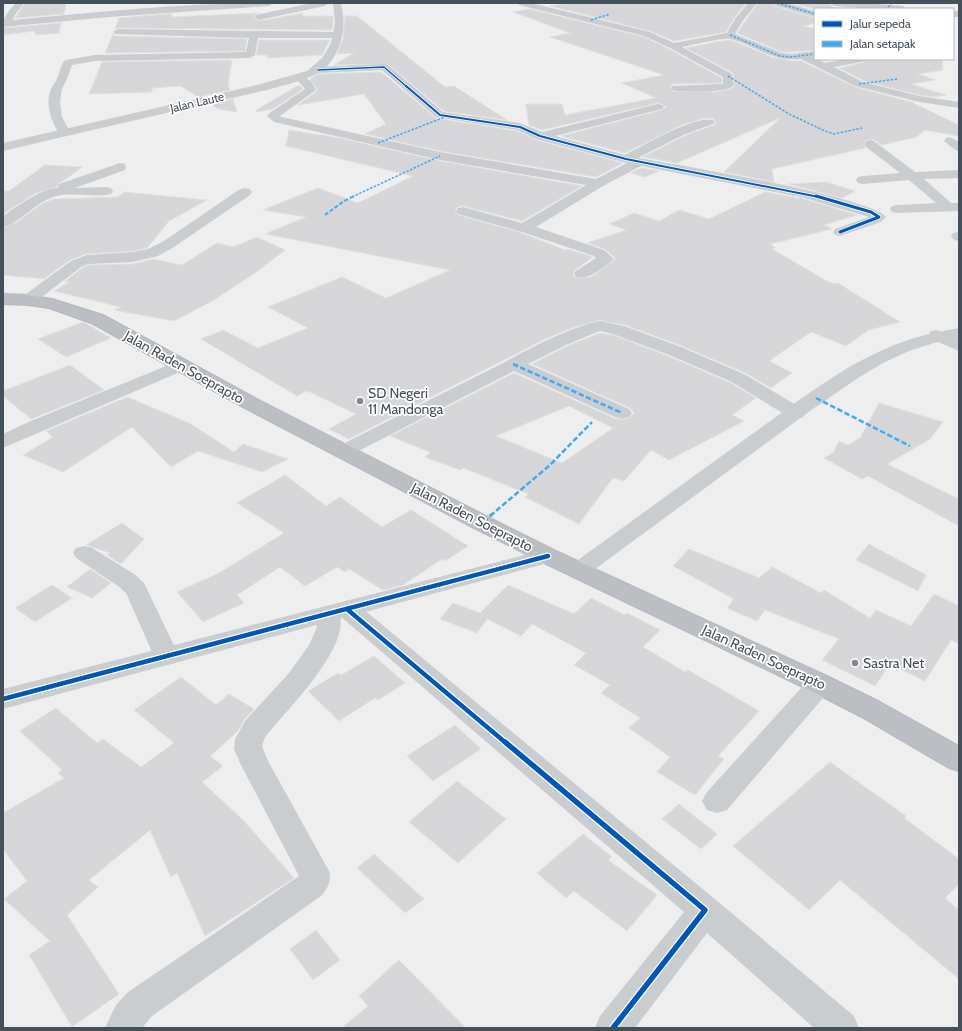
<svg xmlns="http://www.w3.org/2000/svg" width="962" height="1031" font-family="Cabin,sans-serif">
  <rect width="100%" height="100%" fill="#efeeee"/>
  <g fill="#d6d6d8" stroke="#e0e0e1" fill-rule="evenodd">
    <polygon points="25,3 66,3 64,14 15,18"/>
    <polygon points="571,3 746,3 734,18 726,32 674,41 650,31 550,6"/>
    <polygon points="758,3 772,3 774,6 815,18 815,23 804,26 815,29 815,50 791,52 782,52 737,33"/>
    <polygon points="792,3 829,3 834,8 853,9 815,9"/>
    <polygon points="530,9 644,37 669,49 722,78 722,83 672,84 670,87 672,91 716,92 730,89 735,86 733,73 686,48 715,42 731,40 772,57 791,61 801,61 855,87 915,103 913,103 959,125 959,136 925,130 917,137 881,145 875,140 870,139 866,140 863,143 865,148 772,169 774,182 724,172 780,118 677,163 643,157 684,136 714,125 716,122 714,119 705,118 682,125 625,153 561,136 662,110 666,107 662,104 658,103 542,130 529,125 526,104 562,104 565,115 656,98 622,83 664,75 550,37 570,33 513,12"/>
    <polygon points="260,13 256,14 254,17 259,21 303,13 302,16 333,16 333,23 332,30 118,28 115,29 119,18 168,14 172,14 171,17"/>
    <polygon points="345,16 357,16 445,87 454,86 507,120 444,111 388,64 334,65 354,53 337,54 343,39"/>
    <polygon points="61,23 59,33 36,35 34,31 3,35 4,28"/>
    <polygon points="113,34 115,36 247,39 245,51 105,53"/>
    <polygon points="259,40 330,40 322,55 268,58 267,55 256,55"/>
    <polygon points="868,59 942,59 943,70 918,74 935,80 911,84 946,95 937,97 919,95 864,81 839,68 862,63"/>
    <polygon points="232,60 228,84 230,90 198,97 181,86 152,88 152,92 89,94 102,62"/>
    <polygon points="381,72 436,118 517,131 536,140 623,163 596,177 440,151 365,134 386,124 364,94 298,105 317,91 317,89 310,79 318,74"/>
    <polygon points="299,85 303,89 273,109 256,112 256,110"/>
    <polygon points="233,99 237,112 218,109 211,104"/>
    <polygon points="289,130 339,138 440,161 582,186 522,221 463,206 458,207 455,210 458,215 519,232 565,250 568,249 593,257 575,270 573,275 576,278 591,277 615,260 615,258 605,249 587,243 626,230 609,224 634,213 659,221 679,210 709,219 765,192 805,199 857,215 824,225 832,229 770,244 776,248 772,249 827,281 834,284 838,283 900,322 869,330 846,346 811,332 769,361 792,373 771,388 745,373 682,346 625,325 600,320 572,328 545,339 349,439 329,429 356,414 310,392 306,391 297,396 201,339 223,330 258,348 308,328 268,307 342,277 386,298 450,270 265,234 306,217 263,210 318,188 358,203 413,176 286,146"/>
    <polygon points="45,165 82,167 65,180 59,183 57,187 36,193 3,214 3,191 9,191"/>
    <polygon points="641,168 659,171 645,177 631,173"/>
    <polygon points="826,182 855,191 842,198 788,184"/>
    <polygon points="124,192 207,200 169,221 147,248 133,251 86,254 70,260 44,279 3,275 3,228 17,222 43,203 54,199 118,197"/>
    <polygon points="257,237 285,250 255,273 214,300 174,321 114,310 121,307 54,291 69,282 64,282 82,268 89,265 133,264 153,259 182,265 217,243 233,247"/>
    <polygon points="83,322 111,338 66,357 38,339"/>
    <path d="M600,333L613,335L668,356L731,383L756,398L732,415L744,421L669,460L651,450L624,481L613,478L579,524L525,497L529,494L463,468L460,470L425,457L430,452L390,436L514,373L614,418L622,420L629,418L634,413L630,408L532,364L569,345ZM569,406L613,428L562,463L496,436Z"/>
    <polygon points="70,365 104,390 31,419 3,396 3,391"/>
    <polygon points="127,397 189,423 234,452 243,444 288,459 262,472 198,451 171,467 132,427 63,472 23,455 53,437 46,431"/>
    <polygon points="879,403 943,422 930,439 887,464 959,499 959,526 868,476 862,479 824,458 833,453 839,441 848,445 860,438"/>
    <polygon points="285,475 326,506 340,497 382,527 411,510 468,546 445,561 442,559 403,585 383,590 349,569 345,572 337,567 305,586 280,567 237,595 244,603 203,622 177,592 219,573 284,533 237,503"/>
    <polygon points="122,523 144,539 121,564 107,555 110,553 86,545"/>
    <polygon points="869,544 926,575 918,591 856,560"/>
    <polygon points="689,549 759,578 772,567 821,593 824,590 870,618 876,610 911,626 934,594 959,606 959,644 951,640 925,681 890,664 875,686 822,660 839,639 765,610 757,621 727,608 734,599 673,566"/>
    <polygon points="90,569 111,583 92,598 67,587"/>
    <polygon points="52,585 72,598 35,622 15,608"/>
    <polygon points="508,585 574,614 591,598 625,615 627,613 660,630 643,647 685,672 688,670 759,711 718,756 724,759 695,795 657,772 670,757 629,728 640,718 601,693 610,685 574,665 586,653 532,624 521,636 487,619 477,633 440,619 453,603 480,613"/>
    <polygon points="374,656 405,683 378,700 375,698 339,721 308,691 338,673 341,675"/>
    <polygon points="181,677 216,705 229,694 254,709 244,720 237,732 210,756 223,766 202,782 243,820 294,878 205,936 177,873 171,877 150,830 89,880 98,887 67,915 119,994 72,1027 29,955 50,941 4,899 27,881 3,849 3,813 64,778 58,773 62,770 20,731 56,708 97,743 103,739 141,767 174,743 134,710"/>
    <polygon points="455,725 481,749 433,781 407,756"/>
    <polygon points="830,762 906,816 904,818 959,859 959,884 945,898 959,910 959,979 840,880 809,910 733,846"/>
    <polygon points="457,781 506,819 458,863 409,822"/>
    <polygon points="679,804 717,834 701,849 662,819"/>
    <polygon points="583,834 612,857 608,860 657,895 627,931 574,891 566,898 537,873"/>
    <polygon points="374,854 424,899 405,913 357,868"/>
    <polygon points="316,930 340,960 313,980 290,949"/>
    <polygon points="399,960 466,1028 342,1028 368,1006 359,996"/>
  </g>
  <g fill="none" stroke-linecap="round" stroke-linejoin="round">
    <defs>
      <polygon id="highway" points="3,294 28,295 52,299 103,315 253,397 490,518 556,551 829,677 880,702 959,746 959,771 949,768 860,716 811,691 540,561 474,528 239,405 91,323 49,308 28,305 3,304"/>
    </defs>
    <use href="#highway" stroke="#b4b8bd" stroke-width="2"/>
    <g fill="#cacdcf" fill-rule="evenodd">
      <path d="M16,3H24L15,15L13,20C99,12 186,3 273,3L269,6L109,17L3,27C3,17 9,10 16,3Z"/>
      <polygon points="312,3 329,3 325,6 259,20 255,17 256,15"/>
      <path d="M518,3H531L650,32L674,43L727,33L735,19L748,3H757L742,22L735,34L782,53L791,54L815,51V57H813L825,63L846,59H867L862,62L834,67L863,82L919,96L959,102V108L919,102L855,86L801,59C772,62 756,46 731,39C724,37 692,45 682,47L732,74L734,85C727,94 688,91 676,91L672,90L671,88L672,86L723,84V77L670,48L644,36L519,5Z"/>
      <polygon points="773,3 786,3 815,11 815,17 774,5"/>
      <polygon points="830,3 863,3 903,6 907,9 873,9 834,6"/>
      <rect x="953" y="11" width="6" height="6"/>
      <path d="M118,29L337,32L342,35L337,38H258L255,55L250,58L95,61L72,65L67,79L62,89L60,101L62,117L70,132L68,135H60C51,121 44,103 52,87C53,85 55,82 57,79C60,72 60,66 65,60L95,55L246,52L249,38L115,34L113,32Z"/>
      <path d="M384,64L388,65L443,112L520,123L542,132L658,104L662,105L664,107L662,109L555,136L625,155C642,146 696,115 713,120L715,122L713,124L683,135L638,158C674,164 872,197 886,217L881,222L840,236L835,235L833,232L835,229L869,217L805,198L641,166L603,186L536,227L604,250L614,259L611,262C601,269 589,280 576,277L574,274L576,271L596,258L594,256L519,231L458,214L456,211L458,208L463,207L522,223L586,185L440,160L274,122L267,116L271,112L305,89L295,78L300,75L311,81L316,90L280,116L282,117L440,152L596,179L627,163L536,139L517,130L436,117L382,70L318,73L313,70L318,67Z"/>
      <polygon points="950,137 959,142 959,151 955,150 944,141 946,138"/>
      <polygon points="870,140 874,141 915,172 959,170 959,178 924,179 951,203 959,203 959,211 897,213 892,212 890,209 892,206 897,205 936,203 909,180 863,184 858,183 856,180 858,177 863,176 900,173 866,147 864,144 866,141"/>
      <path d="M120,163L125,164L126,167L125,170L75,188L106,187L111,188L113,191L111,194C93,198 75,192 57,196C37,200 21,223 3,227V216C17,207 41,188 58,188L59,184Z"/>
      <polygon points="245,188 250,189 252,192 250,195 174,247 158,256 133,262 89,264 81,267 34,303 28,305 22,303 20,300 22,297 71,261 87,255 133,252 148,249 164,241 240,189"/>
      <polygon points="958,232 959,232 959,241 954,240 951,236 953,233"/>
      <path d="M600,321L624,326L681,347L744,374L803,409L806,413L803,417L796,419L789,417L732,382L669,355L613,334L600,331L568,344L528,364L629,409L632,413L629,417L622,419L615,417L514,371L351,455L344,457L337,455L334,451L337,447C389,420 442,394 495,367C528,350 563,329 600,321Z"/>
      <polygon points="937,330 959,339 959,351 931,339 928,335 931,331"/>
      <polygon points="181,360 187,361 190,365 187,369 3,448 3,434 31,421"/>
      <polygon points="84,546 92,548 134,574 144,583 179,656 175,663 166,665 157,663 126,593 118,586 76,558 73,553 76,548"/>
      <path d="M348,602L357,604L716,900L854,1016L859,1028H814L707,933L635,1028H595L600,1016L684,912L340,616C348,650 286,711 265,737L262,746L267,759L329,871C332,880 327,890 321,896L152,1016L142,1028H105L116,1005L128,992L299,876L240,763L234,749L235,739L245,721L289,673L309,645L317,627L315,615L318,609L327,607L336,610L339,604Z"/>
      <polygon points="820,674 829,677 833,684 829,691 727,810 717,813 707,810 702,801 707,792 811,677"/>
    </g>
    <g fill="#cacdd0" fill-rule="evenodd">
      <path d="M333,3H341C347,27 342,53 323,70C308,82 249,94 228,99C153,116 78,133 3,151V143L257,85L307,71L322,58L331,43L335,23Z"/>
      <path d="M959,328V338L934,343L909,351L883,363L858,378L810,411L587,575L579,578L571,575L567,570L571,565C628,524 684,483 741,442C791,407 840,366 897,344C917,336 938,332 959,328Z"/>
      <polygon points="548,549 556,551 560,556 556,561 3,709 3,689"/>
    </g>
    <use href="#highway" fill="#bbbfc4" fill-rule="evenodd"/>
    <g stroke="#3fa9f5" stroke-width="1.5" stroke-dasharray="2.5 1.5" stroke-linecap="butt">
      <polyline points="777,3 815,14"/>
      <polyline points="888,7 892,3"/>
      <polyline points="591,20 610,14"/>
      <polyline points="730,35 780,56 791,57 815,54"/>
      <polyline points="728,76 789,114 825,131 834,134 862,128"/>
      <polyline points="859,84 897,79"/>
      <polyline points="378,143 445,117"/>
      <polyline points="352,197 440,156"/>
    </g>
    <polyline stroke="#3fa9f5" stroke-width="2" stroke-dasharray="4 2" stroke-linecap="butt" points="325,215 344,201 354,196"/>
    <g stroke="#3fa9f5" stroke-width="2.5" stroke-dasharray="5.5 2.5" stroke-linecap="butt">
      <polyline points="513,364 622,413"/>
      <polyline points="816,398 910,446"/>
      <polyline points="490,516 550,465 592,422"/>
    </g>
    <polyline stroke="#3fa9f5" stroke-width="3.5" stroke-dasharray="7 3.5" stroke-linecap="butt" points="482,523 491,515"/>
    <defs>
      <polyline id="cycleway-far4" points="318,70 384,67 407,87"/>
      <polyline id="cycleway-far3" points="406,86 440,115 520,127 540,136 626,159 819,197"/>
      <polyline id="cycleway-far2" points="816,196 871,212 879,217 840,232"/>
      <g id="cycleway-far1">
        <polyline points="348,610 506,743"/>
        <polyline points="3,699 548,556"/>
      </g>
      <polyline id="cycleway" points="505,742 705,910 613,1028"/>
    </defs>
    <use href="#cycleway-far4" stroke="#fff" stroke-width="2.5"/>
    <use href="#cycleway-far3" stroke="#fff" stroke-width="3.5"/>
    <use href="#cycleway-far2" stroke="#fff" stroke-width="4.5"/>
    <use href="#cycleway-far1" stroke="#fff" stroke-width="7"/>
    <use href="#cycleway" stroke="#fff" stroke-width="8"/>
    <use href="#cycleway-far4" stroke="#0057b8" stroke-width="1.5"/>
    <use href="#cycleway-far3" stroke="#0057b8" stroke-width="2"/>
    <use href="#cycleway-far2" stroke="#0057b8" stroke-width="3"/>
    <use href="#cycleway-far1" stroke="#0057b8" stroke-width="4.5"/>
    <use href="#cycleway" stroke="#0057b8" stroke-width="5.5"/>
  </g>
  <g fill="#81878e" stroke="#fff" stroke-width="1.5">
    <circle cx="360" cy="401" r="4"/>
    <circle cx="855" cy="663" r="4"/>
  </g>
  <g text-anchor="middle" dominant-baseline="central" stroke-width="3.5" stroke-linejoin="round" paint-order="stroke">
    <g font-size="12" fill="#46505a" stroke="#fff">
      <text transform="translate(197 102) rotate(-13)">Jalan Laute</text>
    </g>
    <g font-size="14" fill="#46505a" stroke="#fff">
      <text transform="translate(184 367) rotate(29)">Jalan Raden Soeprapto</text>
      <text transform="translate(472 517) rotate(27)">Jalan Raden Soeprapto</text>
      <text transform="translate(764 657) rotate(25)">Jalan Raden Soeprapto</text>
    </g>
    <g font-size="14" fill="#46505a" stroke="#fff" text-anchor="start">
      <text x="368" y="393">SD Negeri<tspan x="368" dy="16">11 Mandonga</tspan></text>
      <text x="863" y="663">Sastra Net</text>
    </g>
  </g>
  <rect width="962" height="1031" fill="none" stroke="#46505a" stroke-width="8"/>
  <rect x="814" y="8" width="140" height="52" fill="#ffffff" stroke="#b5b9bd"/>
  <rect x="822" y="21" width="20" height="6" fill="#0057b8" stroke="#b5b9bd"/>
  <text x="850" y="28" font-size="12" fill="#46505a">Jalur sepeda</text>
  <rect x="822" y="41" width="20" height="6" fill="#3fa9f5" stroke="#b5b9bd"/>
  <text x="850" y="48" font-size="12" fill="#46505a">Jalan setapak</text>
</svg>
